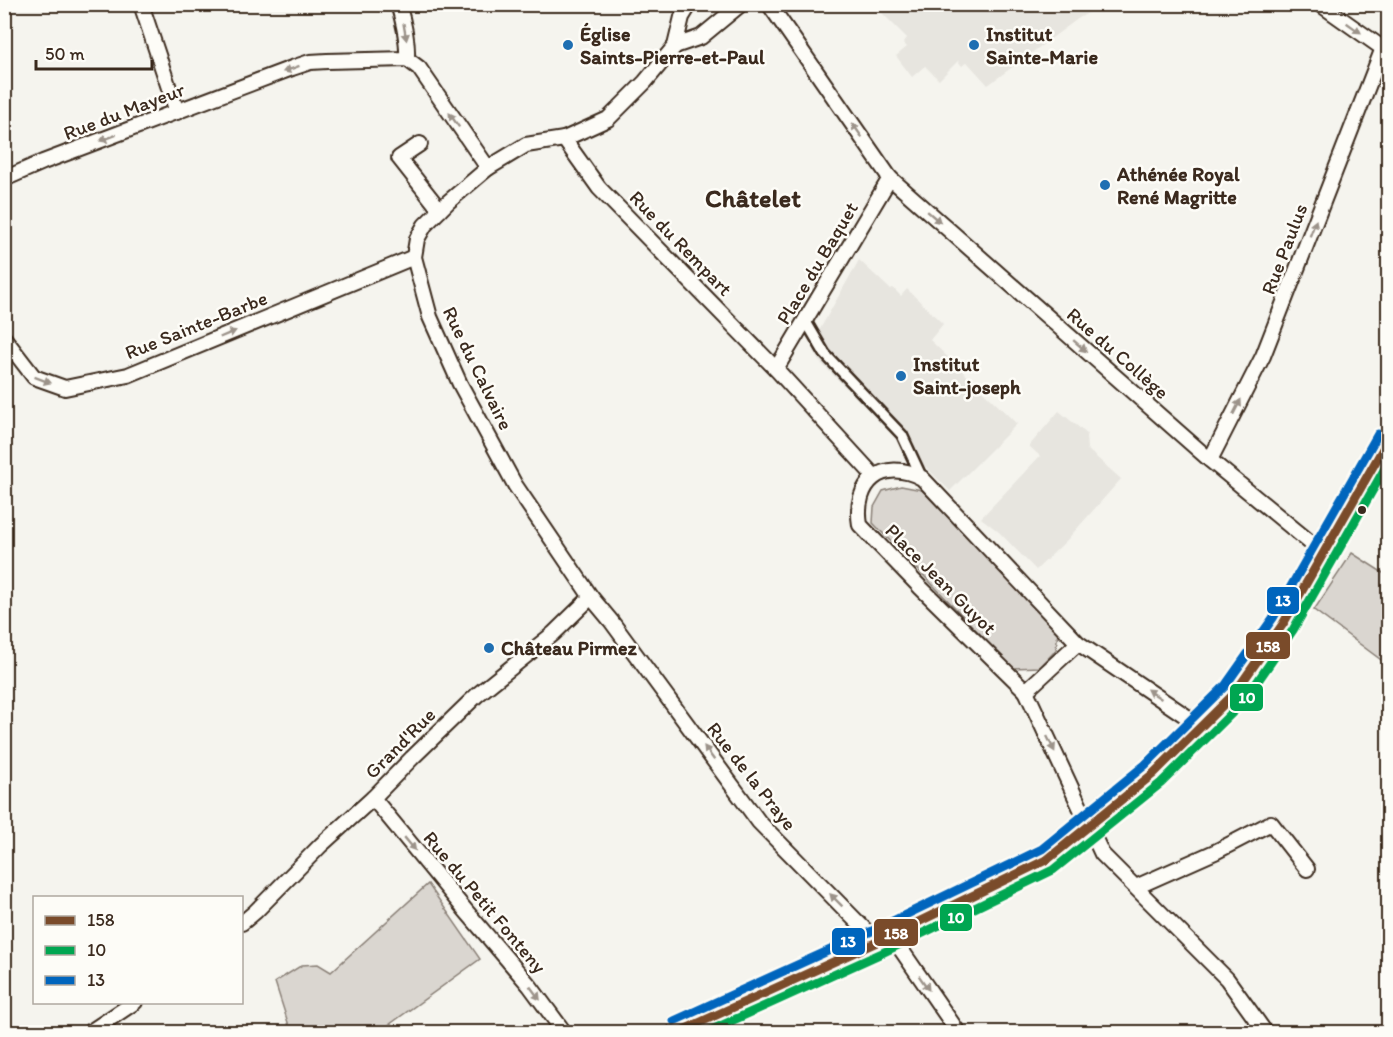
<svg xmlns="http://www.w3.org/2000/svg" width="1393" height="1037" font-family="Itim,sans-serif">
  <rect width="100%" height="100%" fill="#f5f4ee"/>
  <filter id="ink" filterUnits="userSpaceOnUse"><feTurbulence type="fractalNoise" baseFrequency=".0167" numOctaves="2"/><feDisplacementMap in="SourceGraphic" scale="12" xChannelSelector="R" yChannelSelector="G"/><feConvolveMatrix kernelMatrix="1 2 1 2 8 2 1 2 1" color-interpolation-filters="sRGB"/></filter>
  <g filter="url(#ink)">
    <g fill="#e7e5df">
      <polygon points="874,5 1102,5 1079,18 988,85 967,62 962,66 958,61 939,80 925,66 912,77 896,56 907,47 903,43 907,38"/>
      <polygon points="859,260 890,289 893,288 901,296 907,289 943,324 930,340 1017,424 950,491 818,360 811,345"/>
      <polygon points="1059,411 1087,434 1086,436 1087,449 1121,479 1066,541 1036,570 999,532 981,518 1040,456 1029,446"/>
    </g>
    <g fill="#dad6d0" stroke="#8a8077" stroke-width="1.5">
      <polygon points="901,486 922,490 1058,630 1056,650 1040,667 1013,668 873,523 874,507 883,491"/>
      <polygon points="1352,553 1388,576 1388,665 1314,610"/>
      <polygon points="428,884 480,959 379,1032 291,1032 275,982 302,965 318,964 331,972"/>
    </g>
    <g fill="none" stroke-linecap="round" stroke-linejoin="round">
      <defs>
        <polyline id="pedestrian" points="805,320 825,354 902,435 922,478"/>
        <g id="minor">
          <polyline points="141,4 177,112"/>
          <path d="M398,4C404,23 408,40 407,59"/>
          <polyline points="690,4 682,17 675,46 645,82 608,119 564,139 526,145 488,168 448,202 425,225 417,239 414,257 430,317 460,384 515,485 591,597 611,621 759,822 877,942"/>
          <polyline points="769,4 890,178 1210,460 1323,553"/>
          <polyline points="1320,4 1388,52"/>
          <polyline points="675,46 701,37 741,4"/>
          <polyline points="564,139 599,188 776,369 874,476"/>
          <polyline points="420,144 399,158 440,210"/>
          <polyline points="4,179 43,162 292,68 310,62 327,61 407,59 419,68 488,168"/>
          <polyline points="4,338 34,377 65,388 128,375 414,257"/>
          <polyline points="776,369 890,178"/>
          <polyline points="1210,460 1263,356 1383,48"/>
          <path d="M1078,643L1026,691L920,587L860,525C853,483 882,457 922,478L1078,643L1202,727"/>
          <polyline points="1026,691 1102,854 1227,979 1265,1032"/>
          <polyline points="373,798 466,911 530,986 564,1032"/>
          <polyline points="1136,887 1217,851 1271,823 1307,869"/>
          <polyline points="242,923 255,912 321,845 373,798 412,758 477,695 553,634 591,597"/>
          <polyline points="891,935 958,1032"/>
          <polyline points="90,1032 135,1002"/>
        </g>
        <polyline id="primary" points="679,1032 877,942 1048,859 1153,774 1234,694 1283,624 1388,440"/>
      </defs>
      <use href="#pedestrian" stroke="#3b2a1e" stroke-width="14"/>
      <use href="#minor" stroke="#3b2a1e" stroke-width="18"/>
      <use href="#primary" stroke="#3b2a1e" stroke-width="26"/>
      <use href="#pedestrian" stroke="#fdfcf7" stroke-width="9"/>
      <use href="#minor" stroke="#fdfcf7" stroke-width="14"/>
      <use href="#primary" stroke="#fdfcf7" stroke-width="21"/>
      <defs>
        <polyline id="bus-1" points="679,1032 877,942 1048,859 1153,774 1234,694 1283,624 1388,440"/>
        <polyline id="bus-2" points="707,1032 882,953 1053,870 1161,783 1244,701 1293,630 1388,463"/>
        <polyline id="bus-3" points="674,1021 872,931 1042,849 1145,765 1225,686 1273,618 1378,434"/>
      </defs>
      <use href="#bus-1" stroke="#fdfcf7" stroke-width="14"/>
      <use href="#bus-2" stroke="#fdfcf7" stroke-width="14"/>
      <use href="#bus-3" stroke="#fdfcf7" stroke-width="14"/>
      <use href="#bus-1" stroke="#7a4b2a" stroke-width="9"/>
      <use href="#bus-2" stroke="#00a651" stroke-width="9"/>
      <use href="#bus-3" stroke="#0065bd" stroke-width="9"/>
    </g>
    <defs><path id="oneway-solid" d="M-6-.8H1V-3.2L6.5 0L1 3.2V.8H-6Z" transform="scale(1.5)"/></defs>
    <g fill="#9c938a">
      <use href="#oneway-solid" transform="translate(1354 28) rotate(35)"/>
      <use href="#oneway-solid" transform="translate(405 32) rotate(80)"/>
      <use href="#oneway-solid" transform="translate(291 69) rotate(160)"/>
      <use href="#oneway-solid" transform="translate(454 120) rotate(-125)"/>
      <use href="#oneway-solid" transform="translate(857 130) rotate(-125)"/>
      <use href="#oneway-solid" transform="translate(108 138) rotate(159)"/>
      <use href="#oneway-solid" transform="translate(934 217) rotate(41)"/>
      <use href="#oneway-solid" transform="translate(1313 228) rotate(-69)"/>
      <use href="#oneway-solid" transform="translate(228 334) rotate(-23)"/>
      <use href="#oneway-solid" transform="translate(1080 346) rotate(41)"/>
      <use href="#oneway-solid" transform="translate(43 380) rotate(20)"/>
      <use href="#oneway-solid" transform="translate(1237 407) rotate(-63)"/>
      <use href="#oneway-solid" transform="translate(1154 694) rotate(-146)"/>
      <use href="#oneway-solid" transform="translate(1051 744) rotate(64)"/>
      <use href="#oneway-solid" transform="translate(709 753) rotate(-126)"/>
      <use href="#oneway-solid" transform="translate(410 844) rotate(50)"/>
      <use href="#oneway-solid" transform="translate(836 900) rotate(-135)"/>
      <use href="#oneway-solid" transform="translate(924 983) rotate(55)"/>
      <use href="#oneway-solid" transform="translate(535 993) rotate(53)"/>
    </g>
  </g>
  <g fill="#1f6fb2" stroke="#fdfcf7" stroke-width="2">
    <circle cx="568" cy="45" r="6"/>
    <circle cx="974" cy="45" r="6"/>
    <circle cx="1105" cy="185" r="6"/>
    <circle cx="901" cy="376" r="6"/>
    <circle cx="489" cy="648" r="6"/>
  </g>
  <circle fill="#3b2a1e" stroke="#fdfcf7" stroke-width="2" cx="1362" cy="510" r="5"/>
  <g text-anchor="middle" dominant-baseline="central" stroke-width="5" stroke-linejoin="round" paint-order="stroke">
    <g font-size="20" font-weight="bold" fill="#3b2a1e" stroke="#fdfcf7" text-anchor="start">
      <text x="580" y="34">Église<tspan x="580" dy="23">Saints-Pierre-et-Paul</tspan></text>
      <text x="986" y="34">Institut<tspan x="986" dy="23">Sainte-Marie</tspan></text>
      <text x="1117" y="174">Athénée Royal<tspan x="1117" dy="23">René Magritte</tspan></text>
      <text x="913" y="364">Institut<tspan x="913" dy="23">Saint-joseph</tspan></text>
      <text x="501" y="648">Château Pirmez</text>
    </g>
    <g font-size="20" fill="#3b2a1e" stroke="#fdfcf7">
      <text transform="translate(124 111) rotate(-21)">Rue du Mayeur</text>
      <text transform="translate(681 243) rotate(46)">Rue du Rempart</text>
      <text transform="translate(1284 249) rotate(-69)">Rue Paulus</text>
      <text transform="translate(817 263) rotate(-59)">Place du Baquet</text>
      <text transform="translate(196 325) rotate(-22)">Rue Sainte-Barbe</text>
      <text transform="translate(1118 353) rotate(41)">Rue du Collège</text>
      <text transform="translate(478 368) rotate(64)">Rue du Calvaire</text>
      <text transform="translate(941 579) rotate(45)">Place Jean Guyot</text>
      <text transform="translate(400 743) rotate(-45)">Grand'Rue</text>
      <text transform="translate(752 776) rotate(52)">Rue de la Praye</text>
      <text transform="translate(485 902) rotate(50)">Rue du Petit Fonteny</text>
    </g>
    <g font-size="26" font-weight="bold" fill="#3b2a1e" stroke="#fdfcf7">
      <text x="753" y="198">Châtelet</text>
    </g>
  </g>
  <g stroke="#fdfcf7" stroke-width="2">
    <rect x="1266" y="586" width="34" height="29" rx="6" fill="#0065bd"/>
    <rect x="1245" y="631" width="46" height="29" rx="6" fill="#7a4b2a"/>
    <rect x="1229" y="683" width="35" height="29" rx="6" fill="#00a651"/>
    <rect x="939" y="903" width="34" height="29" rx="6" fill="#00a651"/>
    <rect x="873" y="918" width="46" height="29" rx="6" fill="#7a4b2a"/>
    <rect x="831" y="927" width="35" height="29" rx="6" fill="#0065bd"/>
  </g>
  <g font-size="16" text-anchor="middle" font-weight="bold" fill="#fff">
    <text x="1283" y="606">13</text>
    <text x="1268" y="652">158</text>
    <text x="1247" y="703">10</text>
    <text x="956" y="923">10</text>
    <text x="896" y="939">158</text>
    <text x="848" y="947">13</text>
  </g>
  <rect width="1393" height="1037" fill="none" stroke="#fdfcf7" stroke-width="24"/>
  <rect x="12" y="12" width="1369" height="1013" fill="none" stroke="#3b2a1e" stroke-width="2" filter="url(#ink)"/>
  <rect x="33" y="896" width="210" height="108" fill="#fdfcf7" stroke="#afa8a0" stroke-width="1.5"/>
  <rect x="45" y="916" width="30" height="9" fill="#7a4b2a" stroke="#afa8a0" stroke-width="1.5"/>
  <text x="87" y="926" font-size="18" fill="#3b2a1e">158</text>
  <rect x="45" y="946" width="30" height="9" fill="#00a651" stroke="#afa8a0" stroke-width="1.5"/>
  <text x="87" y="956" font-size="18" fill="#3b2a1e">10</text>
  <rect x="45" y="976" width="30" height="9" fill="#0065bd" stroke="#afa8a0" stroke-width="1.5"/>
  <text x="87" y="986" font-size="18" fill="#3b2a1e">13</text>
  <path d="M36 60v9h116v-9" fill="none" stroke="#3b2a1e" stroke-width="3"/>
  <text x="45" y="60" font-size="18" fill="#3b2a1e" stroke="#fdfcf7" stroke-width="4.5" paint-order="stroke">50 m</text>
</svg>
